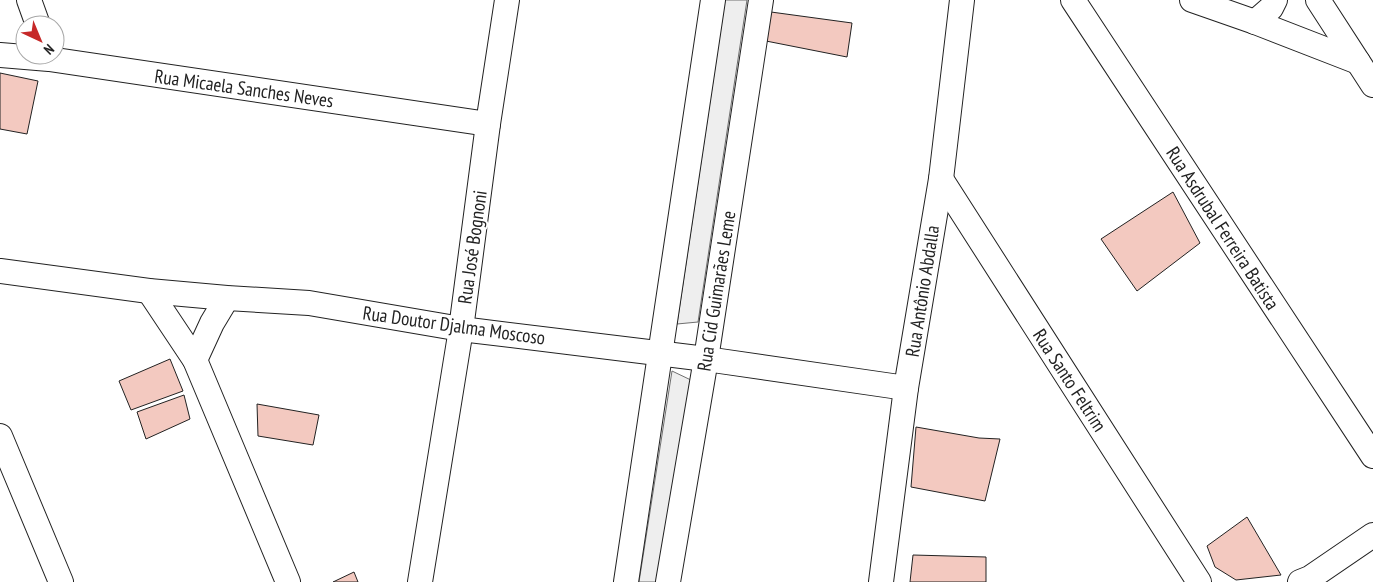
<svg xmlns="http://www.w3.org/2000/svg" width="1373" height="582" font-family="'PT Sans Narrow',sans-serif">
  <rect width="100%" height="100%" fill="#fff"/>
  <g fill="#eee" stroke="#6f6f6f">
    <polygon points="725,0 747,0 698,322 677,324"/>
    <polygon points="672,371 693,381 657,582 639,582"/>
  </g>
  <g fill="#f3c9c0" stroke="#222">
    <polygon points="771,12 852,23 847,57 766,41"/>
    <polygon points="0,73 38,81 27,134 0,129"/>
    <polygon points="1173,192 1200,243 1137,291 1101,239"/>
    <polygon points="170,359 183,391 131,410 119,381"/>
    <polygon points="184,395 190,419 146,439 137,412"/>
    <polygon points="257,404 319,415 313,445 258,436"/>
    <polygon points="916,427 979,438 1000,439 985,501 911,487"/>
    <polygon points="1247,517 1281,575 1236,580 1215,567 1207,546"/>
    <polygon points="913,555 986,557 986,582 910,582"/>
    <polygon points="354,572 358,582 333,582"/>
  </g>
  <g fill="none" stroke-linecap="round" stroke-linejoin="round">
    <defs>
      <g id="minor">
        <polyline points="29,0 38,25"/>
        <polyline points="1073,0 1373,456"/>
        <polyline points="1192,0 1255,22 1358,62"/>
        <polyline points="1318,0 1373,85"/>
        <polyline points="1255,22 1271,8 1275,0"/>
        <polyline points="0,55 49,59 488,124"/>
        <polyline points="941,179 1199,582"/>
        <polyline points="0,271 149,291 227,298 309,303 461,329 706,359 906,388"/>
        <polyline points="149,291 195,360 288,582"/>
        <polyline points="195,360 212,323 227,298"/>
        <polyline points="0,436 61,582"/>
        <polyline points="420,582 461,329 488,124 507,0"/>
        <polyline points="626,582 713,0"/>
        <polyline points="668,582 706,359 761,0"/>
        <polyline points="881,582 906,388 941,179 962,0"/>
        <polyline points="1300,582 1310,578 1373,535"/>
      </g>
    </defs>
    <use href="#minor" stroke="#222" stroke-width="26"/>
    <use href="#minor" stroke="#fff" stroke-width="24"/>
  </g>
  <g text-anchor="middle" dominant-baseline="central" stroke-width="4" stroke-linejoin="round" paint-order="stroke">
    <g font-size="19" fill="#222" stroke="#fff">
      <text transform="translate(244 88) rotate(8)">Rua Micaela Sanches Neves</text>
      <text transform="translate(1223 228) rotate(57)">Rua Asdrubal Ferreira Batista</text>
      <text transform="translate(472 247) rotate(-82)">Rua José Bognoni</text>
      <text transform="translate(716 291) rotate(-81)">Rua Cid Guimarães Leme</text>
      <text transform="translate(922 291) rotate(-81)">Rua Antônio Abdalla</text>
      <text transform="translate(454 325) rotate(8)">Rua Doutor Djalma Moscoso</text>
      <text transform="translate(1070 380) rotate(57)">Rua Santo Feltrim</text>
    </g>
  </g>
  <g transform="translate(40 40) rotate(136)"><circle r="24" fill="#ffffff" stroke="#a7a7a7"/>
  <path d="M0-4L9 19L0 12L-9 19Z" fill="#c62828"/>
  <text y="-8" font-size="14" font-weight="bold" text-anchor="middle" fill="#222222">N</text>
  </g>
</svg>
